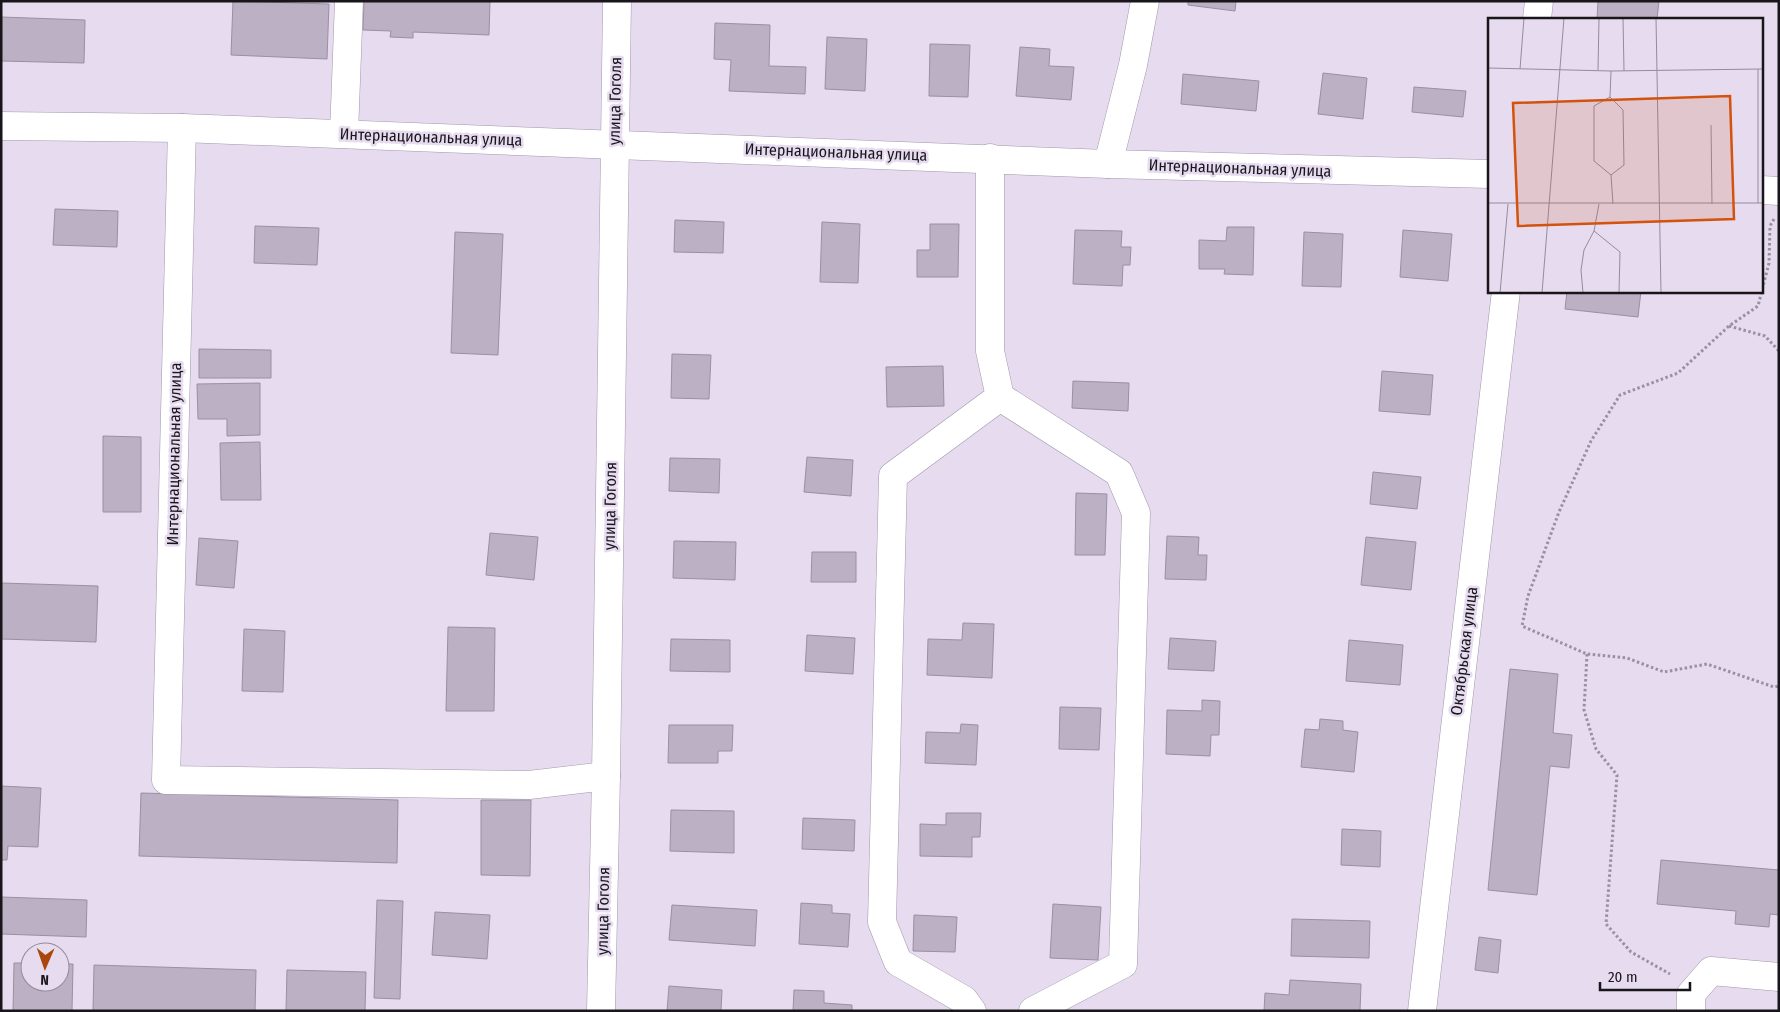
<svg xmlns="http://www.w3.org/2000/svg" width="1780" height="1012" font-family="'Fira Sans Condensed',sans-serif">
  <rect width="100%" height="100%" fill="#e6dbef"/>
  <g fill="#bcb1c4" stroke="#9a90a2">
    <polygon points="233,1 329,4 327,59 231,55"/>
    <polygon points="364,1 490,1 489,35 413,32 413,38 390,37 391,31 363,30"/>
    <polygon points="1188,1 1236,1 1235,11 1188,5"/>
    <polygon points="1598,1 1659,1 1657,19 1597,19"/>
    <polygon points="1,17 85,20 84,63 1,61"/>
    <polygon points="715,23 770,25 769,66 806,67 805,94 729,91 731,60 714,59"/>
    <polygon points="827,37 867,39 865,91 825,89"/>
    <polygon points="930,44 970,45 968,97 929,96"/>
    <polygon points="1020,47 1050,49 1049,66 1074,67 1071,100 1016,96"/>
    <polygon points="1323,73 1367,78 1363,119 1318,114"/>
    <polygon points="1183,74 1259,81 1256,111 1181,104"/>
    <polygon points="1414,87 1466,91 1463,117 1412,112"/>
    <polygon points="55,209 118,211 117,247 53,245"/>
    <polygon points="675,220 724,222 723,253 674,252"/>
    <polygon points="822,222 860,224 858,283 820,282"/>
    <polygon points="930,224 959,224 958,277 917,277 917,250 930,250"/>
    <polygon points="255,226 319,228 317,265 254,263"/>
    <polygon points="1227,227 1254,227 1253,275 1224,274 1225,269 1199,269 1199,240 1226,241"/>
    <polygon points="1075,230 1122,231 1121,247 1131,247 1130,265 1123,265 1122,286 1073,284"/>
    <polygon points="1403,230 1452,234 1448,281 1400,277"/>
    <polygon points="455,232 503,234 498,355 451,353"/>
    <polygon points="1304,232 1343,234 1341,287 1302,286"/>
    <polygon points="1567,291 1641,291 1638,317 1565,309"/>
    <polygon points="1720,291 1750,291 1750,293"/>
    <polygon points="199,349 271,350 271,378 199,378"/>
    <polygon points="672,354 711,355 709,399 671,398"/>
    <polygon points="943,366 944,406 887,407 886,367"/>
    <polygon points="1382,371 1433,375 1430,415 1379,411"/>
    <polygon points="1073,381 1129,383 1128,411 1072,408"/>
    <polygon points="260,383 260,435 227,436 227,419 198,419 197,384"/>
    <polygon points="103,436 141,437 141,512 103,512"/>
    <polygon points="260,442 261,500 221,500 220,443"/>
    <polygon points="807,457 853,460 851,496 804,492"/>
    <polygon points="670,458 720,459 719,493 669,491"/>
    <polygon points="1373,472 1421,477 1417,509 1370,504"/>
    <polygon points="1076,493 1107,494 1105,555 1075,555"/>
    <polygon points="490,533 538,537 534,580 486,575"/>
    <polygon points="1167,536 1199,537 1198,555 1207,555 1206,580 1165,579"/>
    <polygon points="1366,537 1416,542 1411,590 1361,585"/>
    <polygon points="199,538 238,541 234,588 196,585"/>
    <polygon points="674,541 736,542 735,580 673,578"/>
    <polygon points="812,552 856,552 856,582 811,582"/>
    <polygon points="1,583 98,586 96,642 1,639"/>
    <polygon points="963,623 994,624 992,678 927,675 928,639 962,640"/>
    <polygon points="448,627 495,628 494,711 446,711"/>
    <polygon points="244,629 285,631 283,692 242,691"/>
    <polygon points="807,635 855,638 853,674 805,671"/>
    <polygon points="1170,638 1216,641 1214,671 1168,669"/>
    <polygon points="671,639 730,640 730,672 670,671"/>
    <polygon points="1349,640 1403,645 1400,685 1346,681"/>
    <polygon points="1510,669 1558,674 1553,733 1572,735 1569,768 1550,766 1537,895 1488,890"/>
    <polygon points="1202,700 1220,701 1219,735 1211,735 1210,756 1166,754 1167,710 1202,711"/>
    <polygon points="1060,707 1101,708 1099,750 1059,749"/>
    <polygon points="1320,719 1343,721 1343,730 1358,732 1354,772 1301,767 1305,729 1319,730"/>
    <polygon points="961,724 978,725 976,765 925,763 926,732 960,733"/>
    <polygon points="669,725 733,725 732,751 718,751 718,763 668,763"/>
    <polygon points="1,786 41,788 38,847 8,846 7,860 1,860"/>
    <polygon points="141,793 398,800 397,863 139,856"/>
    <polygon points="481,800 531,800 530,876 481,875"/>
    <polygon points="671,810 734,811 734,853 670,851"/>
    <polygon points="946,813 981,813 980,837 972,837 972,857 920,856 920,824 946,825"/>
    <polygon points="803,818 855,820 854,851 802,849"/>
    <polygon points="1342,829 1381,831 1380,867 1341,865"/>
    <polygon points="1661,860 1779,870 1779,915 1770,914 1769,927 1735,924 1736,911 1657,904"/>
    <polygon points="1,897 87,900 86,937 1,934"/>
    <polygon points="377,900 403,901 400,999 374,998"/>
    <polygon points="801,903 832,905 832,913 850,914 848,947 799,944"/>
    <polygon points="1053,904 1101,907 1098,960 1050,958"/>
    <polygon points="672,905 757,910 755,946 669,940"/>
    <polygon points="435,912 490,915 487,959 432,955"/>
    <polygon points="914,915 957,917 955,952 913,951"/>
    <polygon points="1292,919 1370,921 1369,958 1291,956"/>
    <polygon points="1479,937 1501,940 1498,973 1475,970"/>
    <polygon points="14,963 30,963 30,982 60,982 60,964 73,964 72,1011 13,1011"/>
    <polygon points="94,965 256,970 255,1011 93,1011"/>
    <polygon points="287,970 366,972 365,1011 286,1011"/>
    <polygon points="1290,980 1361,984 1360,1011 1264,1011 1265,993 1289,995"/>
    <polygon points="669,986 722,990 721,1011 667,1011"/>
    <polygon points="794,990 824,991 824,1003 852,1005 852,1011 793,1011"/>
  </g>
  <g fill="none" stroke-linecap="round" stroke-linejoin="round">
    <defs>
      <g id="minor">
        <polyline points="1537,19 1539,1"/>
        <polyline points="1,126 182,128 1108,164 1489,174"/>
        <polyline points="182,128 166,780 529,785 606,776"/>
        <polyline points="344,134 349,1"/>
        <polyline points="1108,164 1133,65 1145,1"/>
        <polyline points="1761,190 1779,191"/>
        <polyline points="1000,397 1119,473 1136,513 1123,964 1033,1011"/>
        <polyline points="601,1011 606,776 617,1"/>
        <polyline points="972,1011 964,1000 898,962 882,922 893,476 1000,397 990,351 990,158"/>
        <polyline points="1422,1011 1506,291"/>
        <polyline points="1691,1011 1691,994 1711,971 1779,977"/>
      </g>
    </defs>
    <use href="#minor" stroke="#a297aa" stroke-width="29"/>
    <g stroke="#9991a0" stroke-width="3" stroke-dasharray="2.5 2.5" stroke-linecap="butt">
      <polyline points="1774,219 1770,226 1769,263 1758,306 1729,326 1678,373 1620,395 1591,441 1559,512 1528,596 1522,626 1587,654 1627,658 1664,672 1707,664 1774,687 1779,686"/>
      <polyline points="1729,326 1765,336 1779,351"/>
      <polyline points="1587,654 1584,710 1596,749 1617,775 1606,924 1631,952 1670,974"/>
    </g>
    <use href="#minor" stroke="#fff" stroke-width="28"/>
  </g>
  <g text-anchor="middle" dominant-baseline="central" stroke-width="5" stroke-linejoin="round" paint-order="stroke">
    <g font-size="16" fill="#18151b" stroke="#e6dbef">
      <text transform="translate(615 101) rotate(-89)">улица Гоголя</text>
      <text transform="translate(431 137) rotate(2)">Интернациональная улица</text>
      <text transform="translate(836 152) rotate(2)">Интернациональная улица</text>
      <text transform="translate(1240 168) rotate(2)">Интернациональная улица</text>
      <text transform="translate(174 454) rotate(-89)">Интернациональная улица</text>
      <text transform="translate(610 506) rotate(-89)">улица Гоголя</text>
      <text transform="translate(1464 651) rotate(-83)">Октябрьская улица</text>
      <text transform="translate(603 911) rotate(-89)">улица Гоголя</text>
    </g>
  </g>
  <g transform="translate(1488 18)">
    <rect width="275" height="275" fill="#e6dbef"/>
    <path fill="none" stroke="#948c9a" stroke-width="1" d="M135,0L136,53M168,0L173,275M0,50L123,53L275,51M32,51L36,0M270,51V185M110,52L111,0M123,53L122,79L135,92L136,147L123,157L125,186M122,79L106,88V143L123,157M223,107L224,186M0,185H275M111,186L106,213L132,234L131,275M12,275L20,186M54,275L76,0M95,275L93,252L96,232L106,213"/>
    <path fill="#d3520e" fill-opacity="0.15" stroke="#d3520e" stroke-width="2.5" d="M242,78L246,201L30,208L25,85Z"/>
    <rect width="275" height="275" fill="none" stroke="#18151b" stroke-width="2.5"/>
  </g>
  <rect width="1780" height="1012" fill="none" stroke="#18151b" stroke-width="5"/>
  <g transform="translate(45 967) rotate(182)"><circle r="24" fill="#e6dbef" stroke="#948c9a"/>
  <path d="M0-4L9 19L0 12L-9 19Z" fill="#aa470d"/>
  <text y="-8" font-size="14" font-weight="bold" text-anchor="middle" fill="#18151b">N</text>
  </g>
  <path d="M1600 982v8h90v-8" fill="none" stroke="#18151b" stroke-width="2.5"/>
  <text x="1608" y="982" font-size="15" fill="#18151b" stroke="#e6dbef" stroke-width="4" paint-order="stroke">20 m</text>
</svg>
